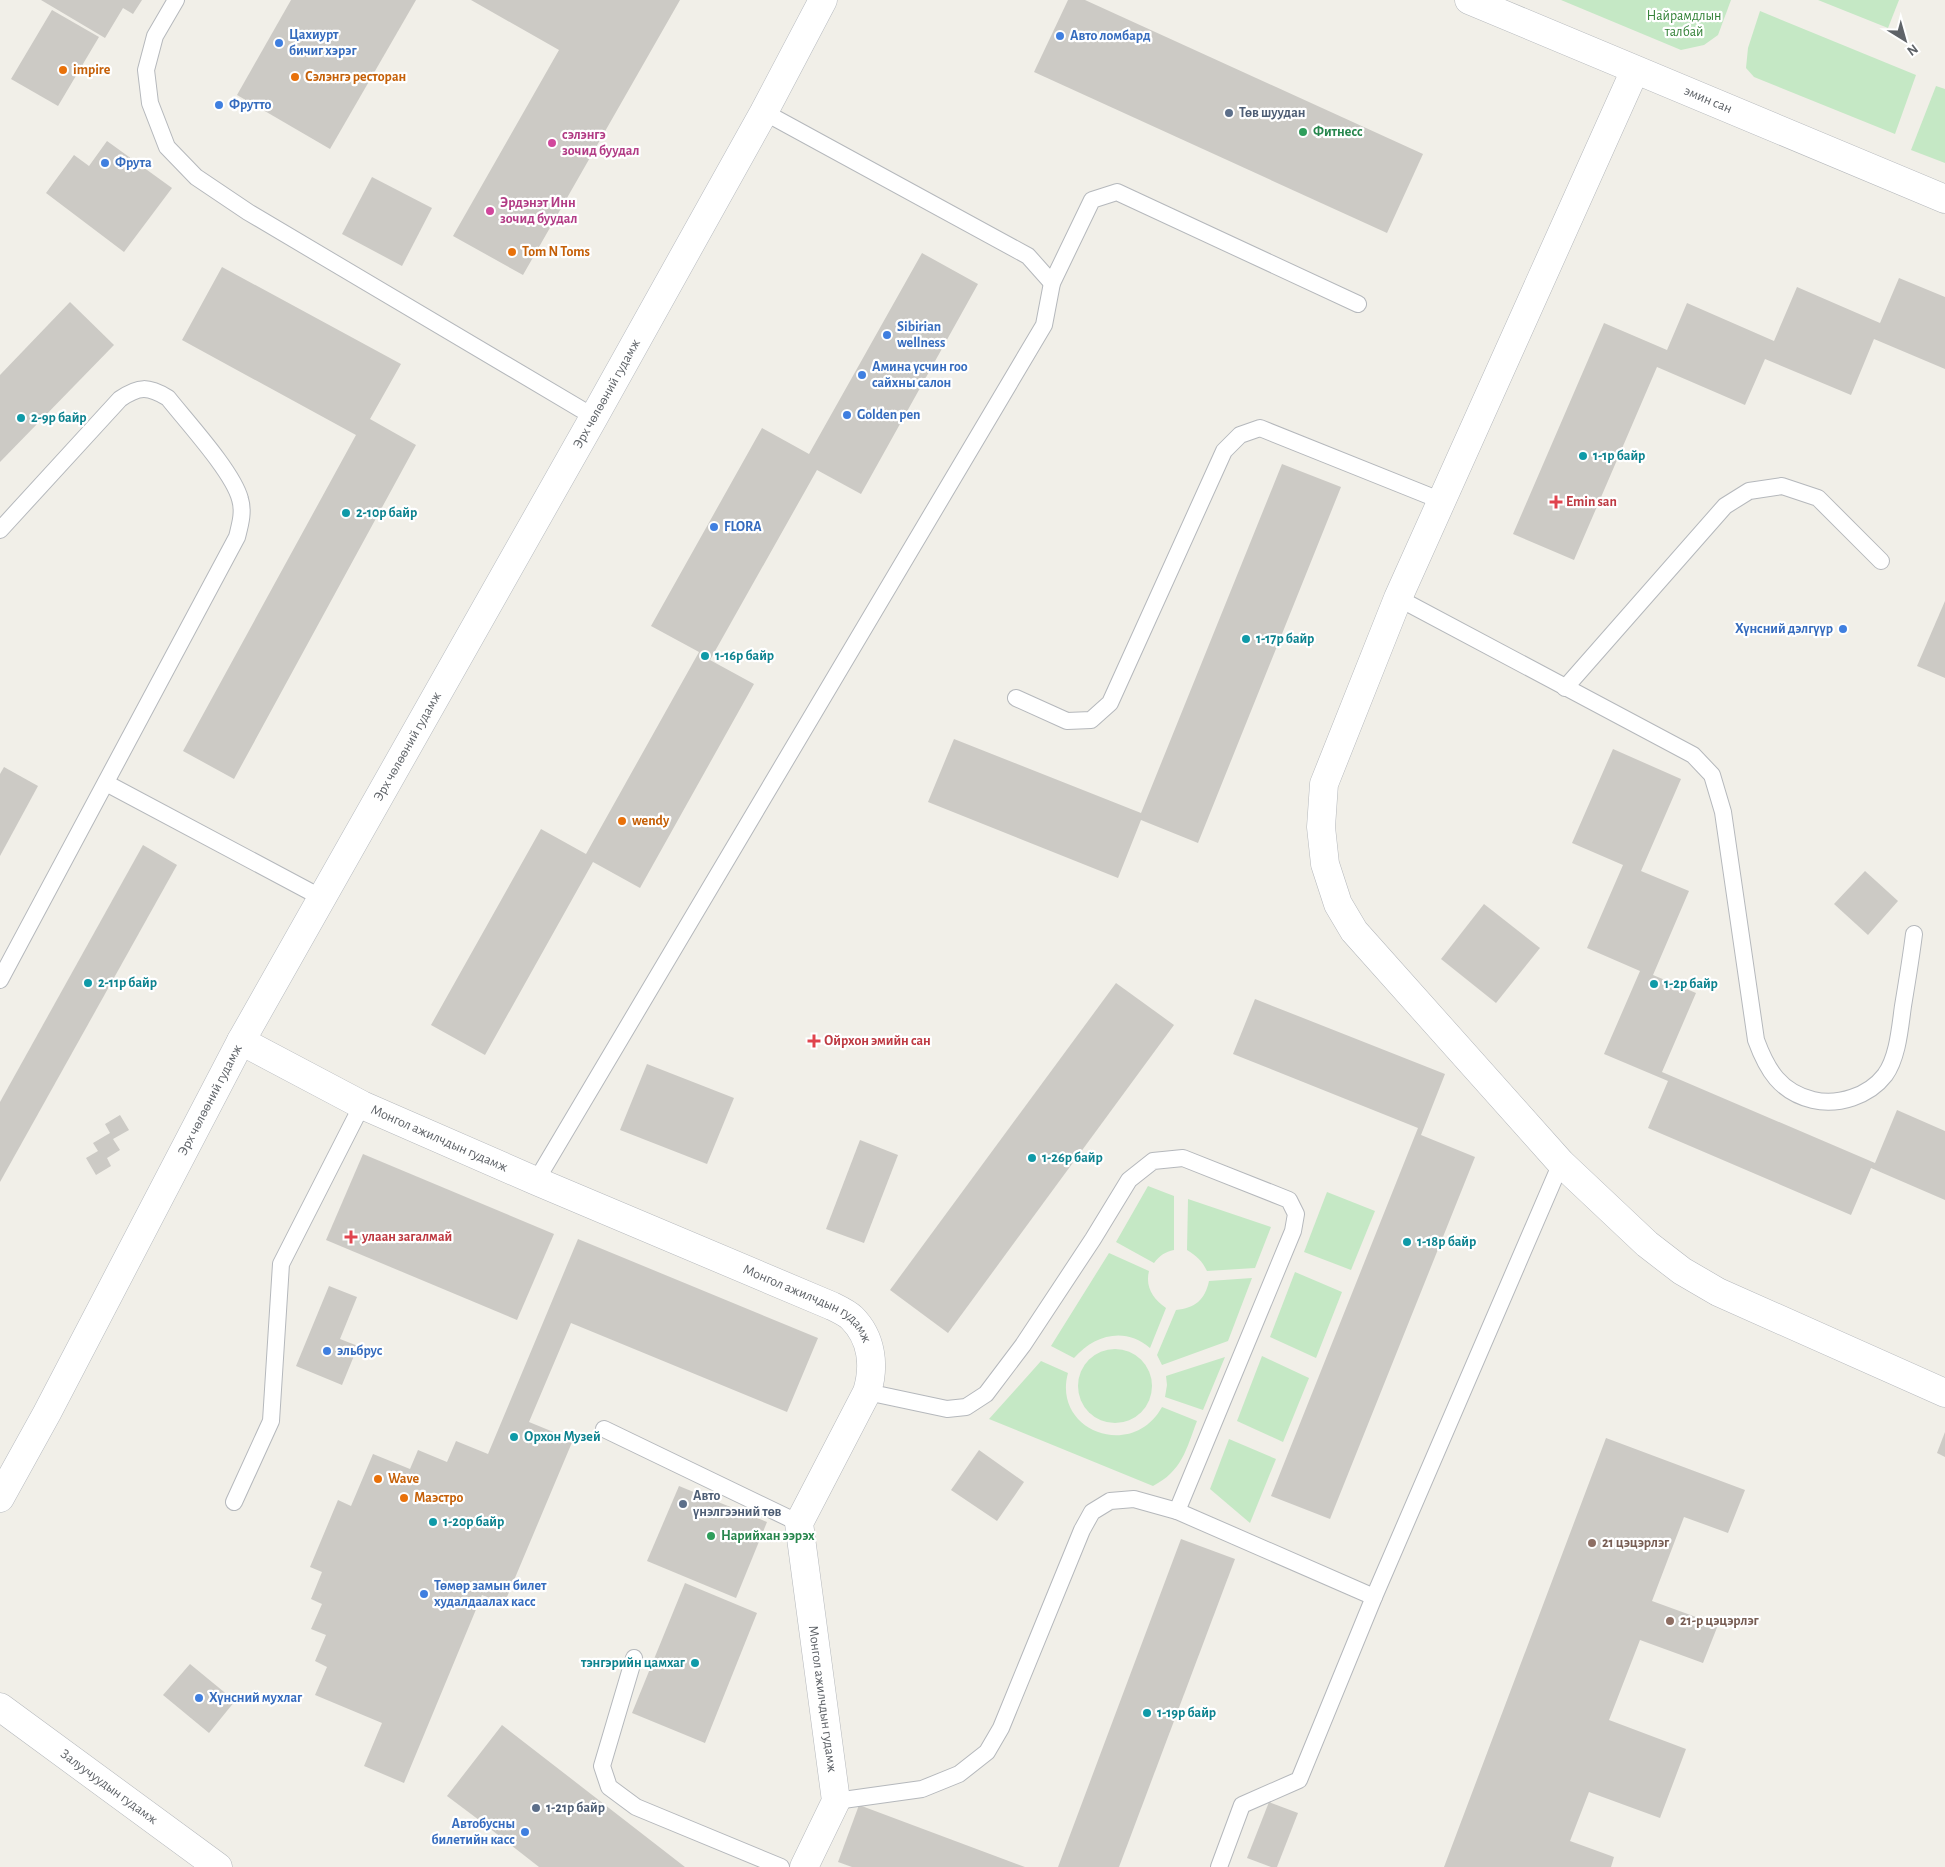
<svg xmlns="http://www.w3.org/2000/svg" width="1945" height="1867" font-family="'Alegreya Sans',sans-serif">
  <rect width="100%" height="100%" fill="#f1efe8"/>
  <g fill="#c5e8c5">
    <polygon points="1561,0 1731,0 1718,35 1704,45 1681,50"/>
    <polygon points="1818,0 1899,0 1888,28"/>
    <polygon points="1760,11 1916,75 1895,134 1754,77 1746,68 1748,48"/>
    <polygon points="1936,86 1945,89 1945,163 1911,150"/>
    <path d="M1148,1186L1174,1196V1250C1165,1252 1160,1255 1154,1263L1116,1242Z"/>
    <polygon points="1327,1192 1375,1211 1351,1270 1304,1252"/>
    <path d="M1188,1199L1271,1227L1255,1268L1207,1271C1202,1261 1197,1256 1187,1250Z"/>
    <path d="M1109,1253L1149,1271C1145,1287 1153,1299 1166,1308L1150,1348C1125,1326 1094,1335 1074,1358L1051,1346Z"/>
    <polygon points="1295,1272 1342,1292 1316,1358 1270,1337"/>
    <path d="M1252,1278L1228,1341L1162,1365L1157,1355L1176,1310C1195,1308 1205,1300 1209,1281Z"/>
    <circle cx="1115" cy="1386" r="37"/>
    <polygon points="1262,1356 1309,1378 1283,1442 1237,1421"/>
    <polygon points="1225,1357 1203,1410 1165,1397 1167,1385 1166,1376"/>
    <path d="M1041,1361L1068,1373C1052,1431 1132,1461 1162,1407L1197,1421C1186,1450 1182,1471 1153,1486L989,1419Z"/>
    <polygon points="1229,1439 1276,1459 1250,1523 1210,1489"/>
  </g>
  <g fill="#cccac5">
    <polygon points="41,0 142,0 133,14 123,8 105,38"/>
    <polygon points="291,0 416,0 330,149 237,95"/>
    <polygon points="471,0 680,0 523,275 453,236 559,50"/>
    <polygon points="1068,0 1085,0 1423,154 1387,233 1034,72"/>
    <polygon points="52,10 99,37 58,106 11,79"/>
    <polygon points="107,141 172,188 124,252 46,193 74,155 89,166"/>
    <polygon points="372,177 432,208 402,266 342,234"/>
    <polygon points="922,253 978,284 861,494 817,470 710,660 754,684 640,888 593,862 485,1055 431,1025 541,829 586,854 699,652 651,626 762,428 809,454"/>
    <polygon points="222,267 401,364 370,419 416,445 234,779 183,751 356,435 182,340"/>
    <polygon points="1899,278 1945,297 1945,369 1874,339 1851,395 1765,359 1745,405 1657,367 1574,560 1513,534 1604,323 1667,350 1687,303 1774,341 1797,287 1880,323"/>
    <polygon points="70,302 114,345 0,462 0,375"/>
    <polygon points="1282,464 1341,487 1198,843 1141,820 1118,878 928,802 954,739 1141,813"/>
    <polygon points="1945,601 1945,678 1917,666"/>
    <polygon points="1613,749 1681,779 1641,871 1689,891 1653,975 1696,993 1662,1072 1875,1163 1897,1110 1945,1131 1945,1200 1871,1168 1851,1215 1648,1128 1668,1081 1604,1054 1640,971 1587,948 1623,865 1572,843"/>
    <polygon points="4,767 38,786 0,856 0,774"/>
    <polygon points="143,845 177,865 0,1182 0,1102"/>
    <polygon points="1865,871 1898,901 1868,935 1834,904"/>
    <polygon points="1484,904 1540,948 1496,1003 1441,959"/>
    <polygon points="1116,983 1174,1025 948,1333 890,1290"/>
    <polygon points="1255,999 1445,1074 1421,1135 1475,1157 1330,1519 1271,1496 1418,1128 1233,1054"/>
    <polygon points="647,1064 734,1098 707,1164 620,1130"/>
    <polygon points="120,1115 129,1130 113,1139 120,1150 107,1158 111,1166 96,1175 86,1158 98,1151 93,1143 110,1133 105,1124"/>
    <polygon points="860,1140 898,1155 864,1243 826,1229"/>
    <polygon points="363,1154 554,1234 517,1320 326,1240"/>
    <polygon points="578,1239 818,1338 787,1412 571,1323 529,1422 573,1440 504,1604 482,1595 404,1783 364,1766 382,1723 315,1695 327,1667 315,1661 326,1635 311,1629 322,1604 311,1599 322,1572 310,1567 338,1500 351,1506 373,1454 410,1469 418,1450 447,1462 456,1441 488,1454"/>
    <polygon points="329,1286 357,1297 340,1339 358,1346 342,1385 296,1366"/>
    <polygon points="1945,1432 1945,1457 1937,1453"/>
    <polygon points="1606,1438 1745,1490 1728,1533 1684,1517 1652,1601 1718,1625 1703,1663 1640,1640 1609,1720 1686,1749 1660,1818 1589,1792 1570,1841 1614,1857 1611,1867 1444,1867"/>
    <polygon points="979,1450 1024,1482 997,1521 951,1490"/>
    <polygon points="679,1486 767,1522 736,1598 647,1561"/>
    <polygon points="1181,1539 1235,1559 1119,1867 1058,1867"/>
    <polygon points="685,1583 757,1613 705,1743 632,1713"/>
    <polygon points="190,1664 235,1701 209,1733 163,1695"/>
    <polygon points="502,1725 685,1867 539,1867 479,1820 447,1796"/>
    <polygon points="1269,1802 1298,1813 1277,1867 1271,1867 1247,1858"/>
    <polygon points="859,1805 1025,1867 852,1867 838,1862"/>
  </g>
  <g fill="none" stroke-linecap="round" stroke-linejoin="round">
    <defs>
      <g id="lane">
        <polyline points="176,0 155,36 146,70 150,103 167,147 196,177 248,212 594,417"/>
        <polyline points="764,112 1028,256 1052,283"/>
        <path d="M0,530L120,399C139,386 148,386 168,398C187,422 233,472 240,499C244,512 240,525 237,537L0,980"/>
        <path d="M1398,598L1693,755L1712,775L1723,812L1756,1040C1767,1070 1780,1092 1813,1100C1838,1106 1869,1096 1885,1075C1898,1057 1900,1027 1903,1006C1907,982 1911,958 1914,934"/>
        <polyline points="1565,688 1725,506 1749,491 1782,486 1818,498 1881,561"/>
        <polyline points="1016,698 1067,721 1091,720 1110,703 1224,451 1240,435 1260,428 1442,501"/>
        <polyline points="106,783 322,898"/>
        <polyline points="536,1181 1044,325 1052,283 1092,200 1117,192 1358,304"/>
        <polyline points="604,1429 799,1523"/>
        <polyline points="234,1502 271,1421 281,1264 362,1105"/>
        <polyline points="1177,1511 1374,1597"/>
        <polyline points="634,1658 602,1766 609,1787 636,1807 781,1867"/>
        <polyline points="836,1801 922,1789 959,1774 987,1752 1001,1728 1082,1530 1092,1512 1110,1501 1134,1499 1177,1511 1293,1231 1296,1214 1289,1200 1183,1158 1153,1161 1129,1180 1093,1239 1023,1345 986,1394 966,1407 947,1409 867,1392"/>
        <polyline points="1219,1867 1242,1805 1299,1780 1374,1597 1561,1163"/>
      </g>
      <g id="street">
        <path id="s1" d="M1469,0L1945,199"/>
        <polyline points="1635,70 1398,598 1324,784 1321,827 1325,864 1338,904 1354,931 1561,1163 1647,1244 1682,1271 1718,1292 1945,1393"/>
        <path id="s2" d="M241,1041L362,1105L536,1181L832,1306C838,1309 847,1313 852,1318C872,1338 875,1366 867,1392L799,1523L836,1801L804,1867"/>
        <path id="s3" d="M0,1707L218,1867"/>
      </g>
      <g id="secondary">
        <path id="s4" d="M0,1498L47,1413L241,1041L594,417L764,112L823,0"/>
      </g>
    </defs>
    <use href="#lane" stroke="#b5b8bc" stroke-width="18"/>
    <use href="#street" stroke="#b5b8bc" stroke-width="29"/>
    <use href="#secondary" stroke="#b6babf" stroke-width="29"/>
    <use href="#lane" stroke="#fff" stroke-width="16"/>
    <use href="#street" stroke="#fff" stroke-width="28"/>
    <use href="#secondary" stroke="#fff" stroke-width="28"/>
  </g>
  <g fill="#3f7fe0" stroke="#fff" stroke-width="2">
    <circle cx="1060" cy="36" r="5"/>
    <circle cx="279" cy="43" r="5"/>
    <circle cx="219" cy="105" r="5"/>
    <circle cx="105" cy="163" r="5"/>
    <circle cx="887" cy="335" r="5"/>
    <circle cx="862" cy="375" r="5"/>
    <circle cx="847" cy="415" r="5"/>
    <circle cx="714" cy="527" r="5"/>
    <circle cx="1843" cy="629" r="5"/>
    <circle cx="327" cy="1351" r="5"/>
    <circle cx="424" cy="1594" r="5"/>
    <circle cx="199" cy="1698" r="5"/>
    <circle cx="525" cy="1832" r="5"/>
  </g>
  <g fill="#e8710a" stroke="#fff" stroke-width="2">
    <circle cx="63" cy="70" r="5"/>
    <circle cx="295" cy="77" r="5"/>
    <circle cx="512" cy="252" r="5"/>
    <circle cx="622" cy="821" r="5"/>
    <circle cx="378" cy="1479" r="5"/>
    <circle cx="404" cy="1498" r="5"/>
  </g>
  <g fill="#5c6f8a" stroke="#fff" stroke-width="2">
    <circle cx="1229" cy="113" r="5"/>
    <circle cx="683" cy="1504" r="5"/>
    <circle cx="536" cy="1808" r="5"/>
  </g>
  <g fill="#2e9e5b" stroke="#fff" stroke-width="2">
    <circle cx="1303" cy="132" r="5"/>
    <circle cx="711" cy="1536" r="5"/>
  </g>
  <g fill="#d1479c" stroke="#fff" stroke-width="2">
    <circle cx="552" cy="143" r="5"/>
    <circle cx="490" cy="211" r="5"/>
  </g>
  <g fill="#0f9aa8" stroke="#fff" stroke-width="2">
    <circle cx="21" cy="418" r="5"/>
    <circle cx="1583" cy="456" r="5"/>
    <circle cx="346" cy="513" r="5"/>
    <circle cx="1246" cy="639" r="5"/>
    <circle cx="705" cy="656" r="5"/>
    <circle cx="88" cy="983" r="5"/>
    <circle cx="1654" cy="984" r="5"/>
    <circle cx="1032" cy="1158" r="5"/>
    <circle cx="1407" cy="1242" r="5"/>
    <circle cx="514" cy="1437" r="5"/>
    <circle cx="433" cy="1522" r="5"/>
    <circle cx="695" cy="1663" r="5"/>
    <circle cx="1147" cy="1713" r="5"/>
  </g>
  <g fill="#e0444e" stroke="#fff" stroke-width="2">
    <path d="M1553.5 494.5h5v5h5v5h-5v5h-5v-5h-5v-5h5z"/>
    <path d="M811.5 1033.5h5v5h5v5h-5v5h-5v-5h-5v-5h5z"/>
    <path d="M348.5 1229.5h5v5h5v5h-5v5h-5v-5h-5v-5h5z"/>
  </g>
  <g fill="#8d6e63" stroke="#fff" stroke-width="2">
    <circle cx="1592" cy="1543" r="5"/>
    <circle cx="1670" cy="1621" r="5"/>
  </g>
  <g text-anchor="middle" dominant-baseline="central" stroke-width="4.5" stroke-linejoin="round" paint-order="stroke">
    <g font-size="14" fill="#348238" stroke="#fff">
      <text x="1684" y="16">Найрамдлын<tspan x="1684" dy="16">талбай</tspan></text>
    </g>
    <g font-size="14" font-weight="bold" fill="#366cbe" stroke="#fff" text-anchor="start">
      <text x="289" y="35">Цахиурт<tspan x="289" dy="16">бичиг хэрэг</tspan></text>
      <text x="1070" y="36">Авто ломбард</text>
      <text x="229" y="105">Фрутто</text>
      <text x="115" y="163">Фрута</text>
      <text x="897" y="327">Sibirian<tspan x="897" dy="16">wellness</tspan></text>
      <text x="872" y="367">Амина үсчин гоо<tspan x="872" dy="16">сайхны салон</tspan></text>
      <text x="857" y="415">Golden pen</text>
      <text x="724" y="527">FLORA</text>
      <text x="1833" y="629" text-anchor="end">Хүнсний дэлгүүр</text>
      <text x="337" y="1351">эльбрус</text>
      <text x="434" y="1586">Төмөр замын билет<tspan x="434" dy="16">худалдаалах касс</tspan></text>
      <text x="209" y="1698">Хүнсний мухлаг</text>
      <text x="515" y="1824" text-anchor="end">Автобусны<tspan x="515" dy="16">билетийн касс</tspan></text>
    </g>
    <g font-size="14" font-weight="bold" fill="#c56008" stroke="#fff" text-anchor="start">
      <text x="73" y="70">impire</text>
      <text x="305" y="77">Сэлэнгэ ресторан</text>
      <text x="522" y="252">Tom N Toms</text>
      <text x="632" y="821">wendy</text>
      <text x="388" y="1479">Wave</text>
      <text x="414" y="1498">Маэстро</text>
    </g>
    <g font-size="14" fill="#5f6368" stroke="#fff">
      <text stroke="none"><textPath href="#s1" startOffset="259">эмин сан</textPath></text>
      <text stroke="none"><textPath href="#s4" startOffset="1260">Эрх чөлөөний гудамж</textPath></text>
      <text stroke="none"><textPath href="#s4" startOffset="855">Эрх чөлөөний гудамж</textPath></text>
      <text stroke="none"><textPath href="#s4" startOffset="450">Эрх чөлөөний гудамж</textPath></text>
      <text stroke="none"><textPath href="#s2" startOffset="221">Монгол ажилчдын гудамж</textPath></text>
      <text stroke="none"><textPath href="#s2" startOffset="626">Монгол ажилчдын гудамж</textPath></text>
      <text stroke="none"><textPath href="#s2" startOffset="1076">Монгол ажилчдын гудамж</textPath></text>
      <text stroke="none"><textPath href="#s3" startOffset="135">Залуучуудын гудамж</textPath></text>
    </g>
    <g font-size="14" font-weight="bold" fill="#4e5e75" stroke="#fff" text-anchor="start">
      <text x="1239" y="113">Төв шуудан</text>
      <text x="693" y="1496">Авто<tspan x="693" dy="16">үнэлгээний төв</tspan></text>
      <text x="546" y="1808">1-21р байр</text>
    </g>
    <g font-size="14" font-weight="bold" fill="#27864d" stroke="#fff" text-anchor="start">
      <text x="1313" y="132">Фитнесс</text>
      <text x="721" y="1536">Нарийхан ээрэх</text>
    </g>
    <g font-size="14" font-weight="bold" fill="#b23c85" stroke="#fff" text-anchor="start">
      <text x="562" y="135">сэлэнгэ<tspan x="562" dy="16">зочид буудал</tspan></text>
      <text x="500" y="203">Эрдэнэт Инн<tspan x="500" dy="16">зочид буудал</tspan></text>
    </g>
    <g font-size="14" font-weight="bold" fill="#0d838f" stroke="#fff" text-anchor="start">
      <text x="31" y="418">2-9р байр</text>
      <text x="1593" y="456">1-1р байр</text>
      <text x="356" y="513">2-10р байр</text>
      <text x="1256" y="639">1-17р байр</text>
      <text x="715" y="656">1-16р байр</text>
      <text x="98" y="983">2-11р байр</text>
      <text x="1664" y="984">1-2р байр</text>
      <text x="1042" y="1158">1-26р байр</text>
      <text x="1417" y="1242">1-18р байр</text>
      <text x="524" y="1437">Орхон Myзей</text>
      <text x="443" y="1522">1-20р байр</text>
      <text x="685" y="1663" text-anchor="end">тэнгэрийн цамхаг</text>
      <text x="1157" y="1713">1-19р байр</text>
    </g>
    <g font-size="14" font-weight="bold" fill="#be3a42" stroke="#fff" text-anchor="start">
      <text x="1566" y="502">Emin san</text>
      <text x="824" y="1041">Ойрхон эмийн сан</text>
      <text x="362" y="1237">улаан загалмай</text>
    </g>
    <g font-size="14" font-weight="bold" fill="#785e54" stroke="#fff" text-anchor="start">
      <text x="1602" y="1543">21 цэцэрлэг</text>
      <text x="1680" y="1621">21-р цэцэрлэг</text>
    </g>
  </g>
  <g transform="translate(1905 40) rotate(143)" stroke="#ffffff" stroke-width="4" paint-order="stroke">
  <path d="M0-4L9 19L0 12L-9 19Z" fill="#5f6368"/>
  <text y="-8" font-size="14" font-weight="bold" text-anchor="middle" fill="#5f6368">N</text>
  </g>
</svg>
